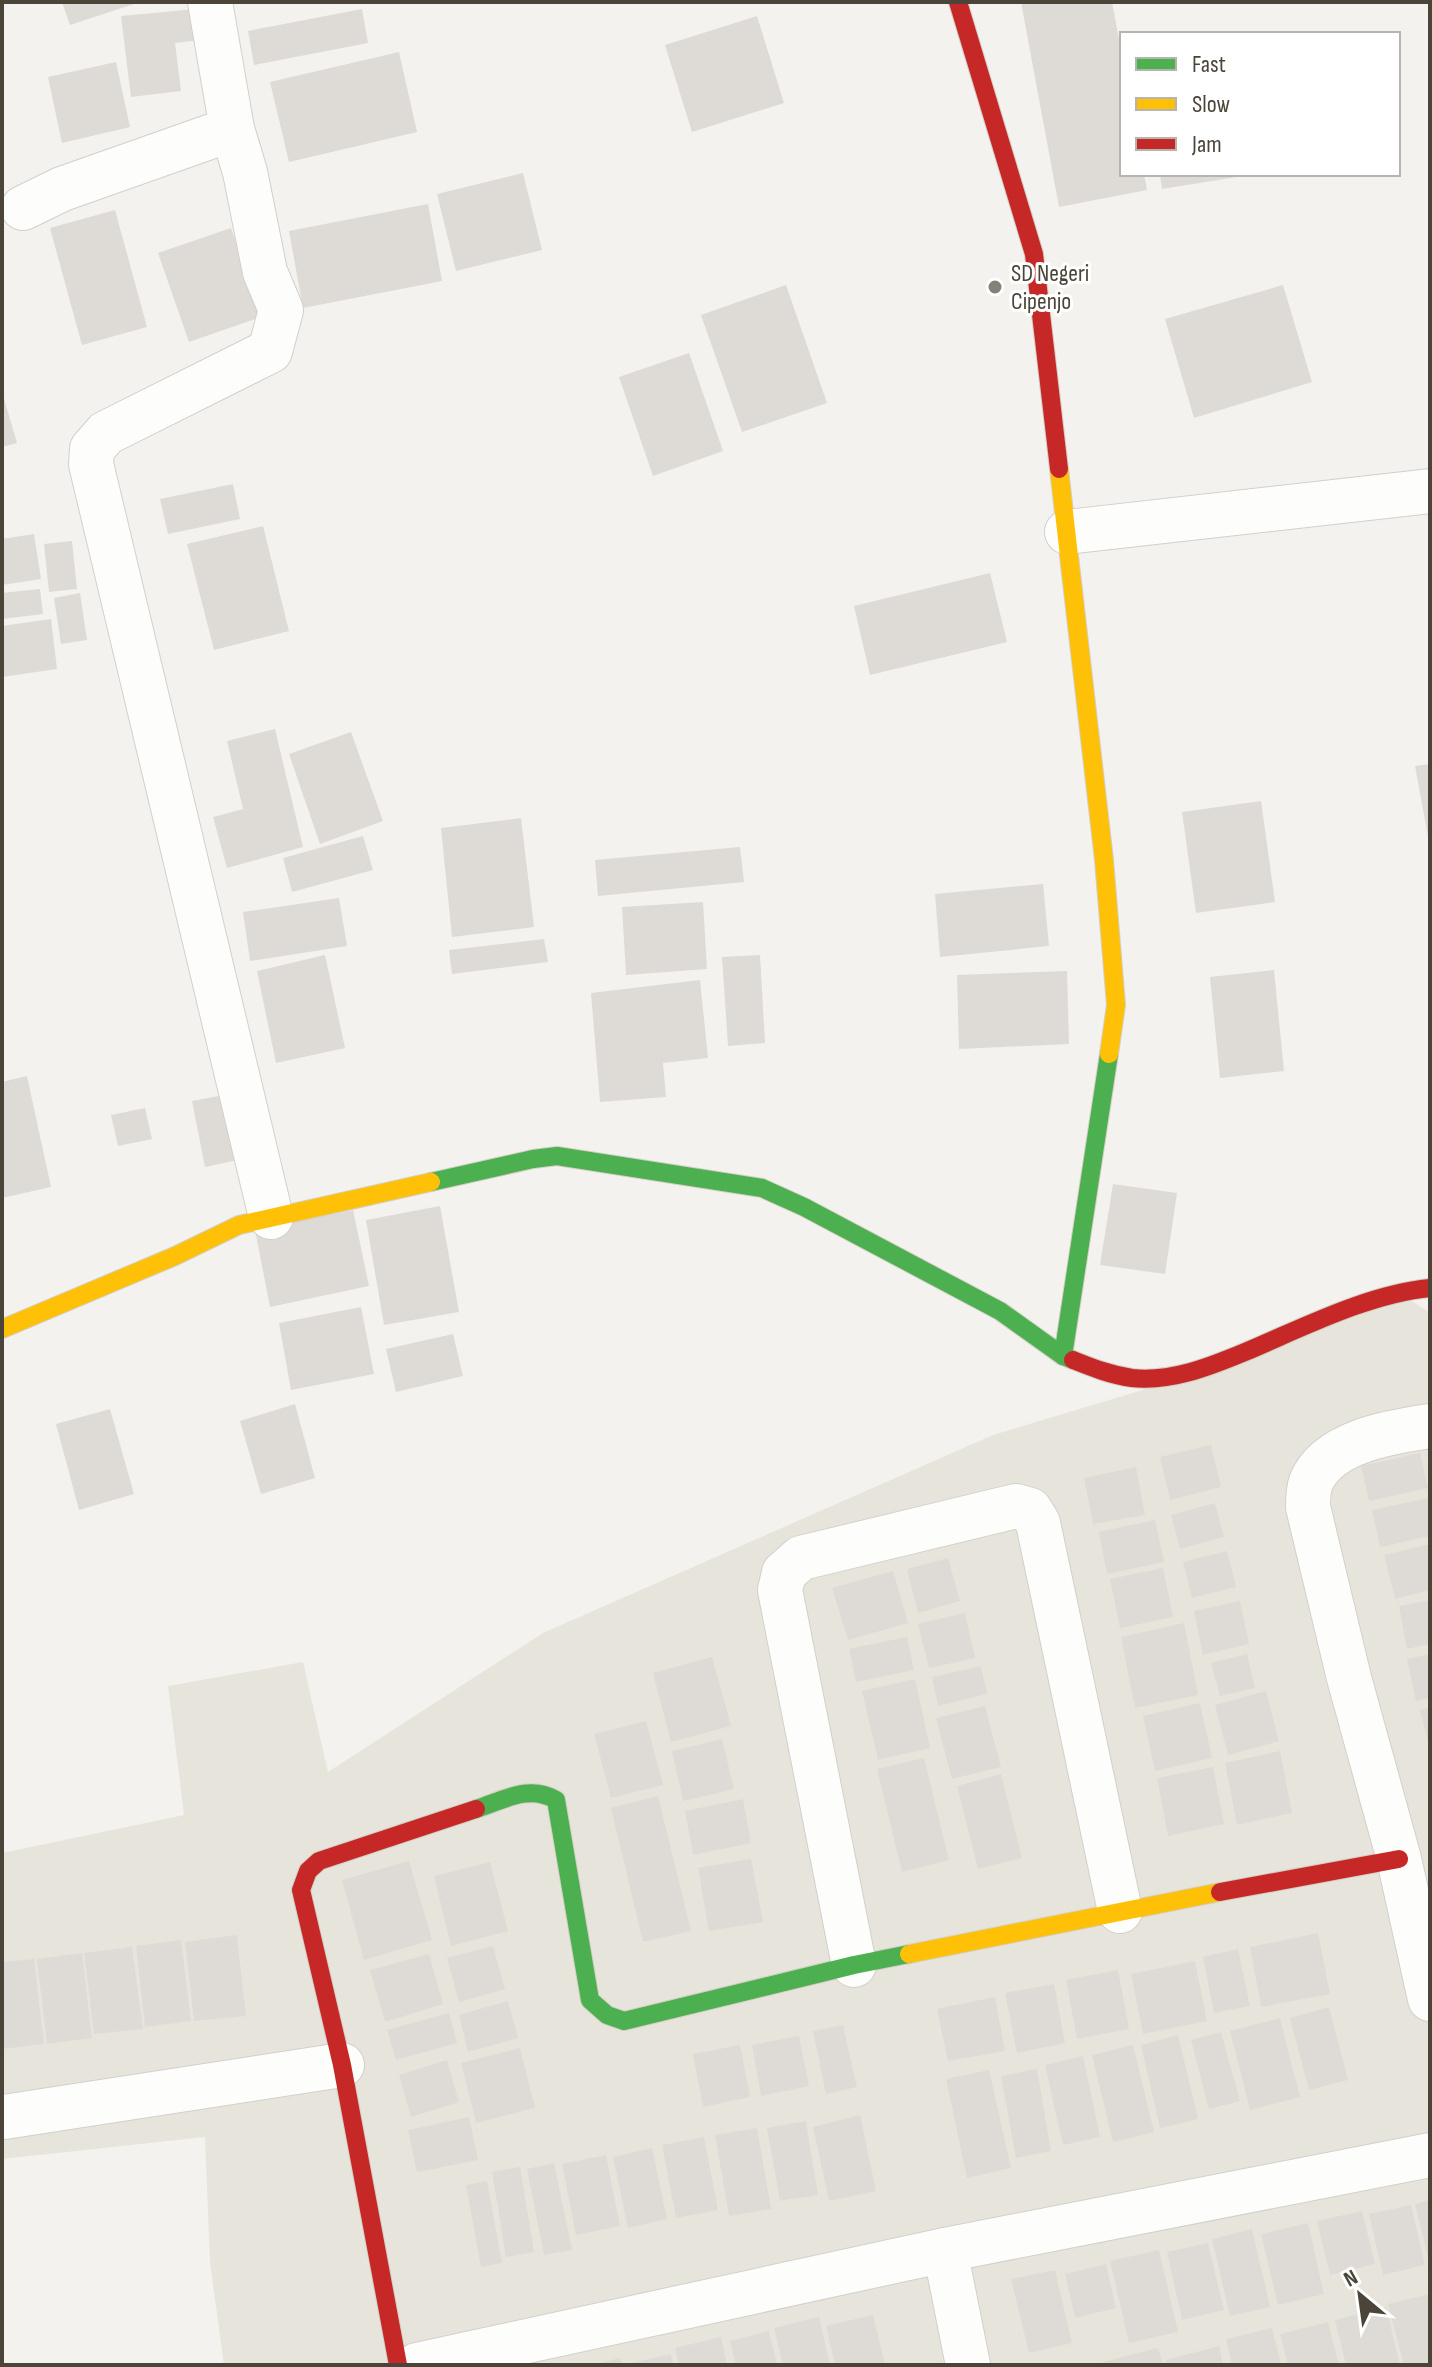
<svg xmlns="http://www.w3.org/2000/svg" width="1432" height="2367" font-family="'Sofia Sans Condensed',sans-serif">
  <rect width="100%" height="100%" fill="#f4f2ee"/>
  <polygon fill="#e7e4dc" points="1392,1288 1430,1313 1430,2365 224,2365 210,2262 205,2137 2,2159 2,1853 184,1815 168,1686 303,1662 328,1772 543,1633 993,1435 1186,1377"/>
  <g fill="#dedbd6">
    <polygon points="62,2 137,2 137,3 70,25"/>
    <polygon points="1021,2 1112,2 1122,55 1122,174 1144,174 1147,190 1059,207"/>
    <polygon points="196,9 200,40 175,43 181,91 131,97 121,16"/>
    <polygon points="362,9 368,43 254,65 248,31"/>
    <polygon points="757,16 784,103 692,132 665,45"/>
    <polygon points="399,52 417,132 289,162 270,82"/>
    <polygon points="116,62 130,127 62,143 48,77"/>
    <polygon points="523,173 542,250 456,271 437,194"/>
    <polygon points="1160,174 1243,174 1243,176 1162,189"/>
    <polygon points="428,204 442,281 303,308 289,231"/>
    <polygon points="115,210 147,327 82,345 50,228"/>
    <polygon points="231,228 261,317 189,342 158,253"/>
    <polygon points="786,285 827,403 742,432 701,315"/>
    <polygon points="1283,285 1312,382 1194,418 1165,319"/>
    <polygon points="689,353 723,451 653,476 619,377"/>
    <polygon points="3,395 17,443 2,447 2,396"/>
    <polygon points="233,484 240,519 168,534 160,499"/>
    <polygon points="263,526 289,631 214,650 187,544"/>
    <polygon points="34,534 41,579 2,585 2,539"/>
    <polygon points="72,541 77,589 49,592 44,544"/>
    <polygon points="990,573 1007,642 870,675 854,606"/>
    <polygon points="40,589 43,614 2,619 2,593"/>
    <polygon points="80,593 87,640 61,644 54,598"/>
    <polygon points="51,619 57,669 2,677 2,626"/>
    <polygon points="275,729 303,847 227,868 213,817 243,809 227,741"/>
    <polygon points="351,732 383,821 320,844 289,754"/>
    <polygon points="1430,764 1430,837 1428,837 1415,766"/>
    <polygon points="1261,801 1275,902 1196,913 1182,812"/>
    <polygon points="521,818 534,927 452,937 441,828"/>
    <polygon points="363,836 373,870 292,892 283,858"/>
    <polygon points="740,847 744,882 598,896 595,860"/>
    <polygon points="1043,884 1049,946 940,957 935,894"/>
    <polygon points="339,898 347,946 250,961 243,912"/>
    <polygon points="703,902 707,969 626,975 622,907"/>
    <polygon points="544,939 548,962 452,974 449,950"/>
    <polygon points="325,955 345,1048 276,1063 257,971"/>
    <polygon points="760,955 765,1043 728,1046 722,957"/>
    <polygon points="1274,970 1284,1071 1220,1078 1210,977"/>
    <polygon points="1067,971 1069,1044 959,1049 957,975"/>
    <polygon points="700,980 708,1058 663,1063 666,1097 600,1102 591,993"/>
    <polygon points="27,1076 51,1187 2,1198 2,1082"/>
    <polygon points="224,1095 238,1160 205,1167 192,1101"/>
    <polygon points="145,1108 152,1139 118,1146 111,1115"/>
    <polygon points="1113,1184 1177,1193 1165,1274 1100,1265"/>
    <polygon points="440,1206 459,1312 384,1325 366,1220"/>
    <polygon points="353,1210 369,1286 270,1307 255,1230"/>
    <polygon points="361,1307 374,1374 291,1390 279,1323"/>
    <polygon points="453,1334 463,1376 396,1392 386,1349"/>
    <polygon points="295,1404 315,1478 261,1494 240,1421"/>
    <polygon points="110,1409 134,1494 79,1510 56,1424"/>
    <polygon points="1211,1445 1221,1487 1170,1500 1160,1457"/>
    <polygon points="1420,1453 1428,1488 1369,1501 1361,1466"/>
    <polygon points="1136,1467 1145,1515 1093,1524 1084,1478"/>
    <polygon points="1429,1498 1430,1536 1380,1547 1372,1510"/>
    <polygon points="1215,1503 1224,1537 1180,1549 1171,1515"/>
    <polygon points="1155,1520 1164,1562 1107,1574 1099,1532"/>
    <polygon points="1430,1544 1430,1590 1395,1599 1384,1555"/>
    <polygon points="1227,1551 1236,1587 1192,1598 1183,1562"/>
    <polygon points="948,1558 960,1601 918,1613 907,1569"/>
    <polygon points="1163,1568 1173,1617 1120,1628 1110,1579"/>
    <polygon points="893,1571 908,1623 848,1640 832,1588"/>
    <polygon points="1430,1600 1430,1644 1407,1649 1399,1606"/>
    <polygon points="1240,1601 1249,1644 1203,1655 1194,1611"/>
    <polygon points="965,1613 975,1658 929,1668 918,1624"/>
    <polygon points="1184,1623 1198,1695 1135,1708 1121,1637"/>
    <polygon points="907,1637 914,1670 856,1682 849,1649"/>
    <polygon points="1247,1654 1255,1688 1220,1696 1211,1663"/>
    <polygon points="1430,1654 1430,1698 1416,1701 1407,1659"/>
    <polygon points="712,1657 731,1726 671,1742 653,1673"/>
    <polygon points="981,1666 987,1694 938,1706 932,1677"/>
    <polygon points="915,1679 930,1748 878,1760 862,1691"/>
    <polygon points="1266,1691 1279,1741 1228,1755 1215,1705"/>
    <polygon points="1200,1703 1212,1758 1155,1771 1143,1716"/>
    <polygon points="985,1706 1001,1767 952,1779 936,1718"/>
    <polygon points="1430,1707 1430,1746 1429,1746 1420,1710"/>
    <polygon points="646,1721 663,1785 611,1798 594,1734"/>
    <polygon points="722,1739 734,1789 683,1801 672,1751"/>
    <polygon points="1280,1751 1292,1813 1237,1825 1225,1763"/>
    <polygon points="924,1758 949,1860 902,1872 877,1769"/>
    <polygon points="1213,1767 1224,1824 1168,1836 1157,1778"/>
    <polygon points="1001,1774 1022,1858 978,1869 957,1786"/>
    <polygon points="658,1796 691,1931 643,1942 611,1808"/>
    <polygon points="743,1799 751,1843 693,1855 685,1811"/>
    <polygon points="751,1859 763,1922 709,1931 698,1868"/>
    <polygon points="409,1861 432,1940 364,1960 342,1880"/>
    <polygon points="490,1862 508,1931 451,1946 434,1876"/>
    <polygon points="1318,1933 1330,1994 1261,2007 1250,1947"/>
    <polygon points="237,1935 246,2016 194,2021 185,1942"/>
    <polygon points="181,1940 191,2021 145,2027 136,1946"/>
    <polygon points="493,1946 505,1989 459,2002 447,1958"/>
    <polygon points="132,1947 143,2029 94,2034 84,1953"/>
    <polygon points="1238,1949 1250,2006 1214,2013 1203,1957"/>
    <polygon points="82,1953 92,2038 47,2044 37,1959"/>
    <polygon points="429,1954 443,2004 385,2022 370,1970"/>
    <polygon points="34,1959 44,2044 2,2049 2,1962"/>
    <polygon points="1195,1961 1207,2021 1143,2034 1131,1974"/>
    <polygon points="1118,1970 1129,2029 1077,2039 1066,1980"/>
    <polygon points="1054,1984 1065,2043 1017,2053 1005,1993"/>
    <polygon points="995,1997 1005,2051 948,2061 937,2009"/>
    <polygon points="508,2001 518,2038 468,2052 459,2015"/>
    <polygon points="1329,2007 1348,2080 1309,2090 1290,2018"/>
    <polygon points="449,2013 457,2043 396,2060 387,2030"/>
    <polygon points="1280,2018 1300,2097 1250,2110 1230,2031"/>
    <polygon points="843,2025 857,2087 826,2094 813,2031"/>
    <polygon points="1221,2032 1240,2101 1209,2109 1191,2040"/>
    <polygon points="1178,2035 1198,2119 1160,2128 1141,2045"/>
    <polygon points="799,2036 809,2086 761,2096 752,2045"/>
    <polygon points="740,2045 750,2097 703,2107 693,2054"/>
    <polygon points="1133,2045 1154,2132 1113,2142 1092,2055"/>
    <polygon points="520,2048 535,2108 476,2123 461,2063"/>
    <polygon points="1083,2056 1100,2137 1063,2145 1045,2065"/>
    <polygon points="447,2060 459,2102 411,2117 399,2075"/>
    <polygon points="1037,2069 1051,2151 1016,2158 1001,2076"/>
    <polygon points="989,2070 1011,2168 967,2178 946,2079"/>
    <polygon points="860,2115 876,2191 829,2201 813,2127"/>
    <polygon points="469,2117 478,2160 417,2172 408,2130"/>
    <polygon points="806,2121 818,2195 780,2201 767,2128"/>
    <polygon points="757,2128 771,2209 729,2216 715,2135"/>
    <polygon points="704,2137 718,2210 676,2218 662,2145"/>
    <polygon points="652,2148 667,2219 628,2228 613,2157"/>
    <polygon points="606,2155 620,2226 576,2235 562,2164"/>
    <polygon points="554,2163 572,2250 544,2255 527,2169"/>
    <polygon points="520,2167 534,2252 506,2257 492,2172"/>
    <polygon points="487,2181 502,2263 481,2267 466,2185"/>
    <polygon points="1430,2200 1430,2262 1429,2262 1415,2204"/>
    <polygon points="1411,2205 1425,2265 1383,2275 1369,2214"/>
    <polygon points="1362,2211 1375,2264 1330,2275 1317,2221"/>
    <polygon points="1308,2223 1324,2294 1278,2305 1261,2234"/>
    <polygon points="1252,2229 1270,2307 1230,2316 1212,2239"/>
    <polygon points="1208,2243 1224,2310 1182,2320 1167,2252"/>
    <polygon points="1159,2250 1178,2332 1129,2343 1110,2261"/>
    <polygon points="1106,2264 1116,2308 1075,2318 1065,2274"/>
    <polygon points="1055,2270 1072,2343 1029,2353 1011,2279"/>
    <polygon points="1430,2294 1430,2365 1404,2365 1388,2304"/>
    <polygon points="1386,2307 1400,2365 1346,2365 1335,2320"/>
    <polygon points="873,2315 885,2365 835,2365 826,2326"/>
    <polygon points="819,2317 830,2365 783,2365 774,2328"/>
    <polygon points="1328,2322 1339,2365 1288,2365 1280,2334"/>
    <polygon points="1272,2328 1281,2365 1232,2365 1226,2339"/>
    <polygon points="769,2331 777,2365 736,2365 730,2341"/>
    <polygon points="721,2337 727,2365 679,2365 675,2348"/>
    <polygon points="1219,2346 1223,2365 1167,2365 1166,2360"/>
    <polygon points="1158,2348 1163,2365 1104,2365 1103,2362"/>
    <polygon points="671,2354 673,2365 628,2365 627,2364"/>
    <polygon points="620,2358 622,2365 596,2365 596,2364"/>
  </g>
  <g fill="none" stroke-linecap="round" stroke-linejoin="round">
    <defs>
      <g id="street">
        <polyline points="210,2 232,129 245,172 265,272 281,310 270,351 106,433 92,449 91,464 271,1217"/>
        <polyline points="23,208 62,189 232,129"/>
        <polyline points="1067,532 1430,491"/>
        <path d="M1430,1426C1391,1432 1328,1441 1311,1482C1308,1490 1308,1499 1308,1507L1349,1678L1399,1859L1430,1999"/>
        <polyline points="854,1965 780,1590 784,1573 801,1558 1016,1506 1030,1510 1038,1523 1120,1911"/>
        <polyline points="4,2117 342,2065"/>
        <polyline points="945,2250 968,2365"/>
        <polyline points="417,2365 945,2250 1430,2155"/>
      </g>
      <g id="fast">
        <polyline points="431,1182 533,1159 557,1156 762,1188 804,1207 1000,1311 1063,1356 1073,1360"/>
        <polyline points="1063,1356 1109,1054"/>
        <path d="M476,1809C504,1800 529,1784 556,1800L590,2000L607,2015L624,2021L854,1965L909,1954"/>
      </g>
      <g id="slow">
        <polyline points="1059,469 1104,860 1116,1005 1109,1054"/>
        <polyline points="2,1329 175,1256 239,1225 431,1182"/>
        <polyline points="909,1954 1220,1892"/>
      </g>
      <g id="jam">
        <polyline points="958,2 1034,254 1059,469"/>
        <path d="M1073,1360C1093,1368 1111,1375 1132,1378C1171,1382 1209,1367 1245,1352C1302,1328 1368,1294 1430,1288"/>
        <polyline points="1220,1892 1399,1859"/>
        <polyline points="398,2365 342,2065 301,1890 308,1871 319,1861 476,1809"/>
      </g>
    </defs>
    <use href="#street" stroke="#d2d0cb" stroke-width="46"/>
    <use href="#fast" stroke="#d3cfc5" stroke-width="20"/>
    <use href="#slow" stroke="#d3cfc5" stroke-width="20"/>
    <use href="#jam" stroke="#d3cfc5" stroke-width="20"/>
    <use href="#street" stroke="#fdfdfc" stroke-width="44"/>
    <use href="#fast" stroke="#4caf50" stroke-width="18"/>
    <use href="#slow" stroke="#ffc107" stroke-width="18"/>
    <use href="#jam" stroke="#c62828" stroke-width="18"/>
  </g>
  <circle fill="#868178" stroke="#fff" stroke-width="3" cx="995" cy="287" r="8"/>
  <g text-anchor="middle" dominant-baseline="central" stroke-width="6" stroke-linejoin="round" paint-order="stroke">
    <g font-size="24" fill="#4b4439" stroke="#fff" text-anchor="start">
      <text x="1011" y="273">SD Negeri<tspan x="1011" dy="28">Cipenjo</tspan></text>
    </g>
  </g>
  <rect width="1432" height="2367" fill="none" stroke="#4b4439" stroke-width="8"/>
  <rect x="1120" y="32" width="280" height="144" fill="#ffffff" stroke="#b7b4b0" stroke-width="2"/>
  <rect x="1136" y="58" width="40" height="12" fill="#4caf50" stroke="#b7b4b0" stroke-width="2"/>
  <text x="1192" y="72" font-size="24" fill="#4b4439">Fast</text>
  <rect x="1136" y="98" width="40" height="12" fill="#ffc107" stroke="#b7b4b0" stroke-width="2"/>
  <text x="1192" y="112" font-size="24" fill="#4b4439">Slow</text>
  <rect x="1136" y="138" width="40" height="12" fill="#c62828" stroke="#b7b4b0" stroke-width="2"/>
  <text x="1192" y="152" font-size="24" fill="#4b4439">Jam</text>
  <g transform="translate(1360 2295) rotate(331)" stroke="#ffffff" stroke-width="6" paint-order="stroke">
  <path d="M0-6L14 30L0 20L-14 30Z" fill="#4b4439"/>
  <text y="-12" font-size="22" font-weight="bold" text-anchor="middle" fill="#4b4439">N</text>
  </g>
</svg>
